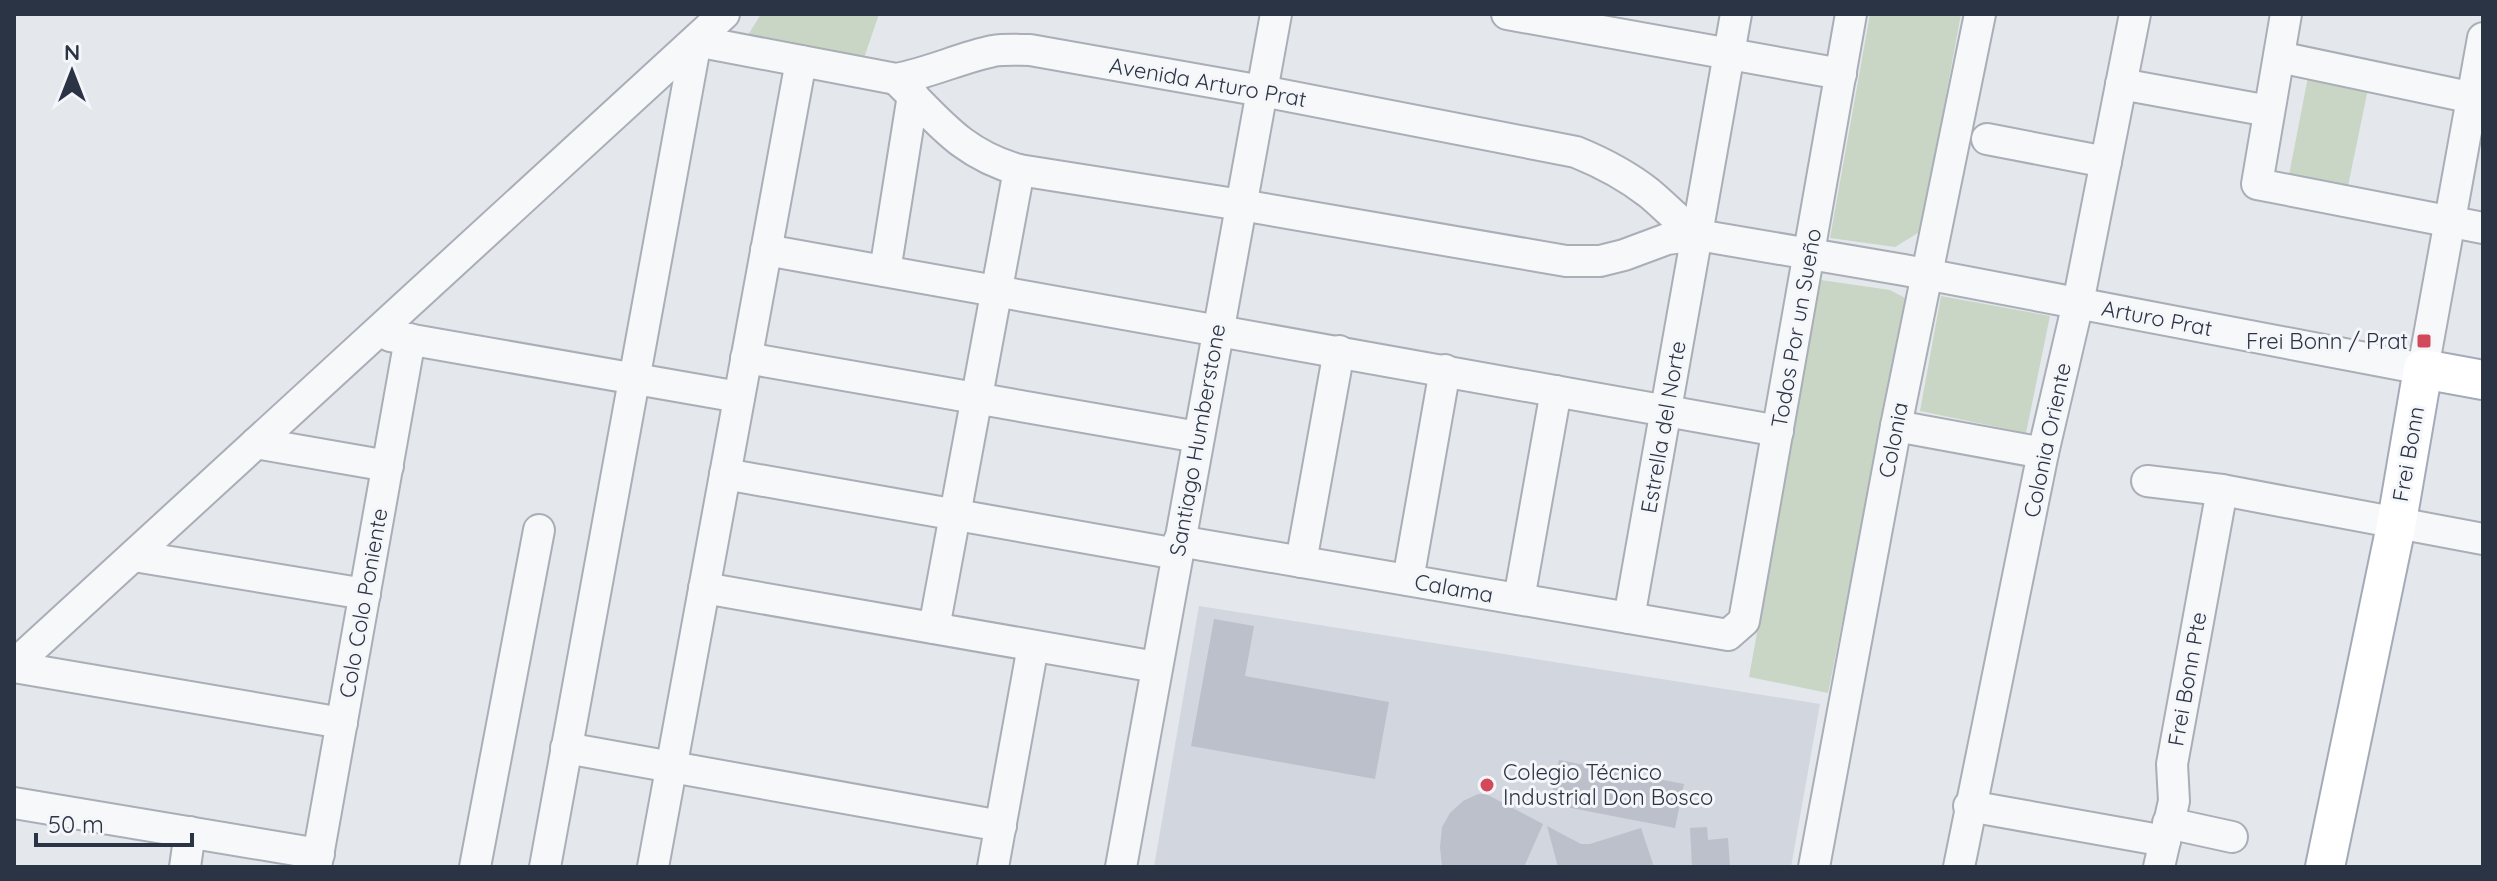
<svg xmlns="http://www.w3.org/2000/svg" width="2497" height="881" font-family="Quicksand,sans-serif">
  <rect width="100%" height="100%" fill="#e4e7ec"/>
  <polygon fill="#d2d6de" points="1199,606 1820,704 1791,867 1154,867"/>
  <g fill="#c9d6c5">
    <polygon points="761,14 879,14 864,58 748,35"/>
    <polygon points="1870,14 1961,14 1921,231 1895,247 1830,238"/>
    <polygon points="2308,77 2368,89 2348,186 2289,175"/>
    <polygon points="1821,280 1890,290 1907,299 1828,693 1749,677"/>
    <polygon points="1941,296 2050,316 2026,433 1920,411"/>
  </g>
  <g fill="#bbc0ca">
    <polygon points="1214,619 1254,626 1245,676 1389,702 1375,779 1191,746"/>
    <polygon points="1559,760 1684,784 1675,828 1550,804"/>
    <polygon points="1478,794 1486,794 1543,824 1524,867 1442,867 1440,847 1442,827 1450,813 1463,801"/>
    <polygon points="1547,826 1581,844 1590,844 1641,828 1654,867 1558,867"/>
    <polygon points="1707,827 1708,840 1728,838 1730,867 1692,867 1690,828"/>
  </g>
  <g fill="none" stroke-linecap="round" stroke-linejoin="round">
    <defs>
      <g id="minor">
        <polyline points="1507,14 1841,74"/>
        <polyline points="2286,14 2257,184 2483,228"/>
        <path d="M696,41L896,79C929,73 960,58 993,51C1005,49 1018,50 1030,50L1262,91L1576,152C1603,163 1626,175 1649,193C1666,207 1680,223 1698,235"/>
        <polyline points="2279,57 2483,100"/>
        <path d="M896,79C939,121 960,153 1019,170L1241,205L1566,261H1600L1624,255L1667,239L1698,235L1904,270L2423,369L2483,38"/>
        <polyline points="2121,84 2269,111"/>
        <polyline points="1987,139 2106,162"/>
        <polyline points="766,250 1778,431"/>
        <polyline points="885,271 913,95"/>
        <polyline points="390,336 739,397"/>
        <polyline points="746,358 1198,437"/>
        <polyline points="1896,426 2043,453"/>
        <polyline points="256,443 388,466"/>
        <polyline points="725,474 1177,554"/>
        <polyline points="2147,481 2222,490 2483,539"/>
        <polyline points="1179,541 1728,635 1744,621 1851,14"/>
        <polyline points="134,556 365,594"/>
        <polyline points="1301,562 1339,351"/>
        <polyline points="1408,580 1445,370"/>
        <polyline points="704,588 1156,667"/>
        <polyline points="1519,599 1556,391"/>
        <polyline points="1629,618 1736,14"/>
        <polyline points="934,628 1019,170"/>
        <polyline points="14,665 724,14"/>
        <polyline points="14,667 342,723"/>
        <polyline points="566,748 1001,826"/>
        <polyline points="14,803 319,854"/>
        <polyline points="1969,806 2165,841"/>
        <polyline points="2168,823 2232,837"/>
        <polyline points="185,867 190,832"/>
        <polyline points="316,867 410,339"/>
        <polyline points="475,867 539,530"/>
        <polyline points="545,867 696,41"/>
        <polyline points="653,867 801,61"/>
        <polyline points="993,867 1033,646"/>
        <polyline points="1121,867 1276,14"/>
        <polyline points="1814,867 1896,426 1980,14"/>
        <polyline points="1959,867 2043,453 2078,303 2135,14"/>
        <polyline points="2159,867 2174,801 2172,764 2222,490"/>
      </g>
      <polyline id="major" points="2325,867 2397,521 2423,369 2483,380"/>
    </defs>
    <use href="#minor" stroke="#a9aeb7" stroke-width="34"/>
    <use href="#major" stroke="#a3abb8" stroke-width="42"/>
    <use href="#minor" stroke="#f7f8fa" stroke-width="30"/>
    <use href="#major" stroke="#fff" stroke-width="38"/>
  </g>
  <g fill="#d1495b" stroke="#f4f6f9" stroke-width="3">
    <rect x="2416" y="333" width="16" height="16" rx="4"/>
    <circle cx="1487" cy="785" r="8"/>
  </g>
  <g text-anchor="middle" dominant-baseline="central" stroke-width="6" stroke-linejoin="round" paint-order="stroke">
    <g font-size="22" fill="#2b3445" stroke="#f4f6f9">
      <text transform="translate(1208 82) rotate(10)">Avenida Arturo Prat</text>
      <text transform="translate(2157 318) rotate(11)">Arturo Prat</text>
      <text transform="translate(1796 328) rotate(-80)">Todos Por un Sueño</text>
      <text transform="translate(1663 427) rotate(-80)">Estrella del Norte</text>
      <text transform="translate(1197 440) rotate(-80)">Santiago Humberstone</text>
      <text transform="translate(1893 440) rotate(-79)">Colonia</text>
      <text transform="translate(2047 440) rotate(-78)">Colonia Oriente</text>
      <text transform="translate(2408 454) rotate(-80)">Frei Bonn</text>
      <text transform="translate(1454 588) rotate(10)">Calama</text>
      <text transform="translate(363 603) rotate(-80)">Colo Colo Poniente</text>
      <text transform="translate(2187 679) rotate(-80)">Frei Bonn Pte</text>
    </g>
    <g font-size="22" fill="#2b3445" stroke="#f4f6f9" text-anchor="end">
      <text x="2408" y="341">Frei Bonn / Prat</text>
      <text x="1503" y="772" text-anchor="start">Colegio Técnico<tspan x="1503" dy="25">Industrial Don Bosco</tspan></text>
    </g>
  </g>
  <rect width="2497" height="881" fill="none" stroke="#2b3445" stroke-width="32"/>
  <g transform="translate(72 72)" stroke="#f4f6f9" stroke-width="6" paint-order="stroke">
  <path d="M0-6L14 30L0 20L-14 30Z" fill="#2b3445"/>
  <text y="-12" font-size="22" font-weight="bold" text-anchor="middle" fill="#2b3445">N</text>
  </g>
  <path d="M36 833v12h156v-12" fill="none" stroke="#2b3445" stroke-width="4"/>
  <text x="48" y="833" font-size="24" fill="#2b3445" stroke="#f4f6f9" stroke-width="6" paint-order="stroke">50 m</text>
</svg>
